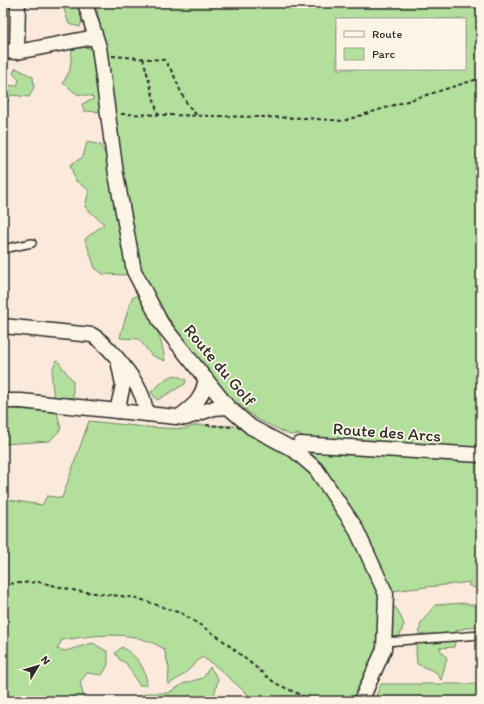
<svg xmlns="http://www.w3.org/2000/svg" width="484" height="704" font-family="Itim,sans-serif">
  <rect width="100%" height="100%" fill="#fbeadc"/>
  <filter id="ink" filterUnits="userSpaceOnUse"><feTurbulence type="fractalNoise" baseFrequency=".025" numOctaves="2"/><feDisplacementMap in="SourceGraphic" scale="8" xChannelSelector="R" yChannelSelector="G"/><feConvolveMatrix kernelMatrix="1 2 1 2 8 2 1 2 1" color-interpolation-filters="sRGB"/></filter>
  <g filter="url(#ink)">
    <g fill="#b3df9c" stroke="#6f8564" fill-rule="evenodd">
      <polygon points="62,3 83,3 85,9 80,27 69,24"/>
      <path d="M96,3H481V591L468,585L471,582L383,592L398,611L404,624L396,645L380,652L353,701H255L217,667L202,657L183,675L168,685L169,668L164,649C133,629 98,635 62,640L57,649L65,651L93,643L108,652V665L102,675L87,673L80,682L85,701L33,700L31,701H3V499L42,505L47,496L62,498L89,421L146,427L184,429L197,425L234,426L311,449L309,438L297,434L290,435L257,419L229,396L191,350L160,306L140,267L129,210L115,111ZM337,19H465V69H337Z"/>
      <polygon points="86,47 94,50 104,112 84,111 82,104 94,99 91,96 77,94 63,83 70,70 72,48"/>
      <polygon points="16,68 33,77 34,87 29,97 11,95 3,112 3,85 17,86 19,80 13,73"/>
      <polygon points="87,142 101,145 112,169 131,270 126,275 103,274 95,268 85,239 104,224 85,207 89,190 76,181 70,165 83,157"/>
      <path d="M138,295C152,314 162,338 165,361L151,355L139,339L120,338L122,329L132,298Z"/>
      <path d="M57,360L73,381V398L54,397C52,385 49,371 57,360Z"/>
      <polygon points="175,375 186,380 185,384 157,400 151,392 167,378"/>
      <polygon points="3,408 57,412 61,429 50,441 3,444"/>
      <polygon points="464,603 481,607 481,625 457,630 454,647 439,648 447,658 441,680 436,672 417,664 416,649 421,623 435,605"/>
      <path d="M122,647C137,656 146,668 147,685H139L126,663L120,660L115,653Z"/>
      <polygon points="210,667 218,679 213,701 131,701 134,698 147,693 168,693 185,683 203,678"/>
      <polygon points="381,684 481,684 481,701 374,701"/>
    </g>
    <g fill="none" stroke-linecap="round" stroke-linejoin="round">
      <defs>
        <g id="lane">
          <polyline points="3,249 32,243"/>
          <polyline points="384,642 481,635"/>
        </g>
        <g id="street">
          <polyline points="85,3 99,47 116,174 134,271 161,323 228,407 251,427 294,450 316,469 355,527 386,594 384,649 361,701"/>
          <polyline points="3,51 17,52 95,37"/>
          <polyline points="17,52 18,3"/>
          <path d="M3,326L92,335C108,344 135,378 142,396C144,401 145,408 147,414"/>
          <polyline points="3,401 21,401 186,418 214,408 228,407"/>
          <polyline points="117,411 123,385 119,365"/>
          <path d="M179,417C196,404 201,401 206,379"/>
          <polyline points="294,450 300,444 481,455"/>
        </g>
      </defs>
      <use href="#lane" stroke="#2b2b2b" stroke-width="10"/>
      <use href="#street" stroke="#2b2b2b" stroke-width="17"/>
      <g stroke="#2b2b2b" stroke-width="2" stroke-dasharray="4 3" stroke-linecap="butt">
        <path d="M112,56L164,60C179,77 178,98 197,115"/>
        <polyline points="143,58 158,115"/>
        <polyline points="121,114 306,118 343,121 481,78"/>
        <polyline points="206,425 232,427"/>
        <polyline points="3,584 39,582 77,591 137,598 183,614 220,638 275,683 303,696 308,701"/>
      </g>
      <use href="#lane" stroke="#fcf5e5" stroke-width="7"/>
      <use href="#street" stroke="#fcf5e5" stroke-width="14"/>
    </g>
  </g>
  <g text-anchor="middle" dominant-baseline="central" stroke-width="3.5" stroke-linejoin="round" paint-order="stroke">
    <g font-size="17" fill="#2b2b2b" stroke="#fcf5e5">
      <text transform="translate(220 365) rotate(50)">Route du Golf</text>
      <text transform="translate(387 432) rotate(4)">Route des Arcs</text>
    </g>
  </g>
  <rect width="484" height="704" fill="none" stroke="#fcf5e5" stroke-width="16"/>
  <rect x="8" y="8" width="468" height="688" fill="none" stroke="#2b2b2b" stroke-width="1.5" filter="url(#ink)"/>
  <rect x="336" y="18" width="130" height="52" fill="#fcf5e5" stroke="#a8a49b"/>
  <rect x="344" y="31" width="20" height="6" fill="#fcf5e5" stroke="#a8a49b"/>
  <text x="372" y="38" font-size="12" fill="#2b2b2b">Route</text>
  <rect x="344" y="48" width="20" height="12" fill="#b3df9c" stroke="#a8a49b"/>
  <text x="372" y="58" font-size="12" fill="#2b2b2b">Parc</text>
  <g transform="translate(38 666) rotate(52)" stroke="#fcf5e5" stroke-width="3" paint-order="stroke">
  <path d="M0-3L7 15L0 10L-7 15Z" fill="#2b2b2b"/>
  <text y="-6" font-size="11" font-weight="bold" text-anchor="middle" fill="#2b2b2b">N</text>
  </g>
</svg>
